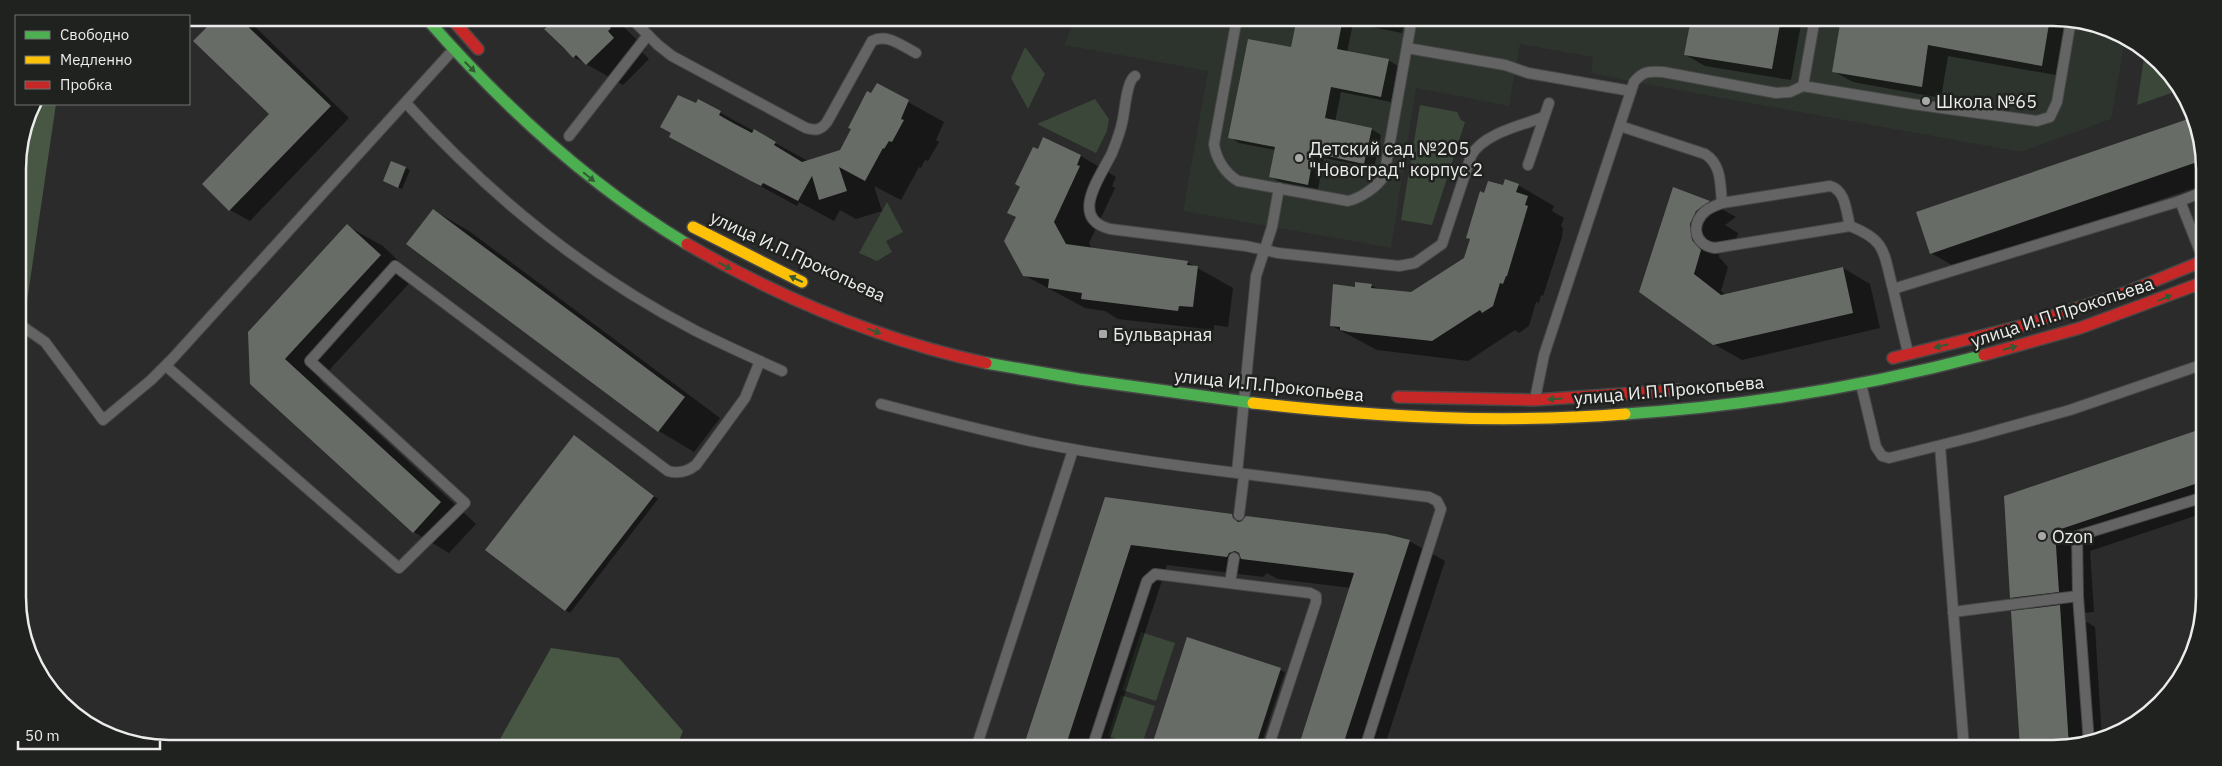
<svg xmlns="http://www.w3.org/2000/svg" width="2222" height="766" font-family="'IBM Plex Sans',sans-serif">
  <rect width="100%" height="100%" fill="#2a2b2a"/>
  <polygon fill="#2d332d" points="1075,18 2053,18 2101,25 2134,47 2124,46 2111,119 2021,152 1634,82 1591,73 1593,57 1520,44 1509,106 1416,88 1391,248 1183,211 1208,71 1064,45"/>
  <g fill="#3a4739">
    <polygon points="1025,47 1045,74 1028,109 1011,78"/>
    <path d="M2144,57C2162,59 2172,76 2180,90L2137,105Z"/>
    <polygon points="1095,99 1109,119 1107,131 1096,153 1037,124"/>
    <polygon points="1420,105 1457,112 1461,120 1465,122 1432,225 1401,220"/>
    <polygon points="887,202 903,232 886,241 892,252 877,261 859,253"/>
    <polygon points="1141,632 1175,643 1156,701 1122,690"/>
    <polygon points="1121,695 1155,706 1141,747 1108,736"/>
  </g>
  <g fill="#475743">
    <polygon points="33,104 56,104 19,356 18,159"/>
    <polygon points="551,648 619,658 683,731 676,748 495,748"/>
  </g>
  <g fill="#0007">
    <polygon points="218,18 247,19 349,118 250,221 230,210 271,114 195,41"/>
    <polygon points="535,18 615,18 646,49 642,52 649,59 623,85 574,57"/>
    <polygon points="1299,18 1405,18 1402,33 1353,23 1347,52 1388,60 1398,66 1391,102 1341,92 1335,122 1371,129 1381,135 1374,168 1324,158 1318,189 1280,182 1270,176 1275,150 1239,143 1230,137 1292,49"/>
    <polygon points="1702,18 1802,18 1791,80 1705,66 1686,55 1694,22"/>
    <polygon points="1843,18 2053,18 2071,20 2061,76 1948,56 1941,98 1853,82 1833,71"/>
    <polygon points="699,101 808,161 841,151 908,102 944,122 936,140 939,142 928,161 925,160 921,168 919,167 901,200 874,186 882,211 856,219 840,210 834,221 799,202 797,206 707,157 697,105"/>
    <polygon points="2195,118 2203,149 2203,185 1959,269 1931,253 1918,213"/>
    <polygon points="1044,139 1081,156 1116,177 1112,186 1115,188 1089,243 1092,249 1187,262 1233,288 1228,327 1214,325 1214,330 1118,319 1105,311 1085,308 1024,275 1017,217"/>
    <polygon points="406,168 410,170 402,189 389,184"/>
    <polygon points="1518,185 1554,206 1552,211 1564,218 1561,226 1563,228 1562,237 1543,296 1541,295 1539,303 1536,302 1529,326 1519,333 1515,330 1468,361 1377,350 1332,326 1356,288 1371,285 1380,290 1412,293 1465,259 1471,240 1467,238 1485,194 1504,187"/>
    <polygon points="1674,189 1709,202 1736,217 1725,225 1738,233 1733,250 1717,241 1719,257 1728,267 1721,291 1726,295 1843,268 1870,284 1880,328 1742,360 1714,344 1641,292"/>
    <polygon points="433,210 469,231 720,418 694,452 659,431 408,243"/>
    <polygon points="347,226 383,246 415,277 320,380 476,524 449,553 414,532 251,384"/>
    <polygon points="2202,430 2204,432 2204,513 2090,551 2094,612 2073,614 2095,627 2102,740 2063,748 2022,748 2013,613 2034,610 2012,597 2005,497"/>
    <polygon points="575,436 658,499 570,613 565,610"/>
    <polygon points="1106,499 1232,515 1243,522 1409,541 1445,561 1384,748 1299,748 1351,588 1278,579 1267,573 1263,577 1167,565 1107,748 1025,748"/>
    <polygon points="1188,639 1285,672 1260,748 1152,748"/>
  </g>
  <g fill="#686c67">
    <polygon points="216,18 239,18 331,106 229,211 202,184 269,114 193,41"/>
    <polygon points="540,18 600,18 611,28 608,31 614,38 586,65 576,55 573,58 564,48 544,29 548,26"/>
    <polygon points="1297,18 1343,18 1337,49 1389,59 1381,97 1331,87 1325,118 1372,128 1364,164 1314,153 1308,185 1269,177 1275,147 1228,138 1248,39 1291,47"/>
    <polygon points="1699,18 1781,18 1772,69 1684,55 1689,29 1693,21"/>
    <polygon points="1841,18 2050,18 2042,66 1928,45 1922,87 1832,72"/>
    <polygon points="877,83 909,100 901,119 904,120 892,142 889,141 884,149 883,148 865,181 839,167 847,191 819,200 812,176 798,201 763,183 761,186 749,180 669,137 671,133 660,127 678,95 696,103 698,99 721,111 719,115 733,123 752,133 754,129 776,142 774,145 802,162 840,150 851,129 848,128 867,91 871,93"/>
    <polygon points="2194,117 2203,149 2203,160 1930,254 1916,212"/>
    <polygon points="1043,137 1081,155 1077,165 1080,166 1054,222 1066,244 1188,261 1187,265 1198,266 1193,307 1179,306 1178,311 1081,299 1082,293 1048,288 1049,279 1023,276 1004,241 1016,217 1007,213 1020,187 1015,184 1033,147 1038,149"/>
    <polygon points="391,161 406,167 398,188 383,181"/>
    <polygon points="1505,179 1519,184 1516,192 1528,196 1525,205 1528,206 1507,276 1506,276 1503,284 1500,283 1493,306 1482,313 1480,310 1432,341 1349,332 1340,330 1340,327 1330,326 1333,284 1355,287 1355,282 1372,284 1371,288 1411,292 1464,258 1470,239 1466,238 1480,191 1484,193 1488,181 1503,185"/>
    <polygon points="1673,187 1710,201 1696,211 1690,224 1692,240 1701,250 1694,274 1721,295 1843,267 1853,313 1713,345 1639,292"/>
    <polygon points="433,209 685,397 658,432 406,244"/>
    <polygon points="347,224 381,255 285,359 441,502 413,533 250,384 248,332"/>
    <polygon points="2204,428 2204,481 2055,531 2059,592 2010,598 2004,496"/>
    <polygon points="574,435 654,496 565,611 485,550"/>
    <polygon points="1105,497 1232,514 1233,518 1238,522 1242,521 1246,516 1386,534 1410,540 1342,748 1298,748 1354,573 1241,559 1239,553 1235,551 1229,553 1227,557 1131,545 1065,748 1023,748"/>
    <polygon points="2060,605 2069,747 2020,748 2011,611"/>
    <polygon points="1187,637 1281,668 1255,748 1151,748"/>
  </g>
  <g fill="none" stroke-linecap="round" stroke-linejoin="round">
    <defs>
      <g id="lane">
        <path d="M631,18L658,45L672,56L806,128C816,131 821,130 827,122L872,41C887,33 902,46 916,53"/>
        <path d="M1237,18L1214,144C1216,159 1225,173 1238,181L1348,201C1361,198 1377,187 1384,176L1412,18"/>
        <polyline points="1407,48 1505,65 1528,73 1631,91"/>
        <path d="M1135,76C1126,81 1125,113 1122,123C1120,133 1116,143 1112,153C1101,176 1068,218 1110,229L1246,246L1278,253L1399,266L1415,263L1442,244L1471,156C1482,134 1522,125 1544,117"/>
        <polyline points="1803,86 1815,18"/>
        <path d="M406,103C488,194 586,274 696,331C724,345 753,358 782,371"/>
        <path d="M1620,126L1705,154C1722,165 1720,184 1722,203C1717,205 1711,207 1707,210C1691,221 1692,245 1715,248L1850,226C1888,241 1883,253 1893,289"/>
        <polyline points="569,136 648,35"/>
        <polyline points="1528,165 1549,103"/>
        <polyline points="1279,188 1272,227 1256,276 1237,473 1429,497 1437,501 1441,509 1365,748"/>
        <polyline points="2180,201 2203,259"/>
        <path d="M1722,203L1830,186C1846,190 1846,212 1850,226"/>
        <polyline points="19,324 45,342 103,420 151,380 173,358 452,51"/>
        <polyline points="1908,353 1893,289 2180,201 2203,192"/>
        <path d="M166,366L399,568L465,503L310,361L395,266L668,471C678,474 687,472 696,465L745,398L760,361"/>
        <polyline points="1861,384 1876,447 1882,456 1889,458 1973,437 2070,410 2204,364"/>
        <path d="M1535,399L1544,355L1634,82C1643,71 1649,71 1663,72L1776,93L1790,92L1803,86L1912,104L2037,121L2050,117L2057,102L2071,20"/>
        <path d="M881,404C934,418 987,432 1040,443C1105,456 1171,465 1237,473"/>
        <polyline points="1940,446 1964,748"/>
        <polyline points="1239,515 1244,475"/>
        <polyline points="1230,583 1234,558"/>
        <polyline points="2078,596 2089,743"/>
        <polyline points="1953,612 2078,596 2077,536 2204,497"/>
        <polyline points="976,748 1073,450"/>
        <polyline points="1095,748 1095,739 1147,581 1155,574 1310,593 1316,596 1316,602 1268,748"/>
      </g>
      <g id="fast">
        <path d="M426,18C502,105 587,184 687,244"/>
        <polyline points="986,363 1079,379 1253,403"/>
        <path d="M1625,414C1746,406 1867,386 1984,355"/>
      </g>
      <g id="slow">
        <polyline points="693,227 802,282"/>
        <path d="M1253,403C1377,417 1500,424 1625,414"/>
      </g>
      <g id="jam">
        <polyline points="451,18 478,49"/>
        <path d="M687,244C780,298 880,340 986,363"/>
        <polyline points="1984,355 2080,328 2204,282"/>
        <polyline points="1893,358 2021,326 2125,293 2203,261"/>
        <polyline points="1398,397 1534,400 1680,390"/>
      </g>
    </defs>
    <use href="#lane" stroke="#464746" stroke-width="12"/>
    <use href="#fast" stroke="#464746" stroke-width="14"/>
    <use href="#slow" stroke="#464746" stroke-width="14"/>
    <use href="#jam" stroke="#464746" stroke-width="14"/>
    <use href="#lane" stroke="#636463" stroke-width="10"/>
    <use href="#fast" stroke="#4caf50" stroke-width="11"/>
    <use href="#slow" stroke="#ffc107" stroke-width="11"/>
    <use href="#jam" stroke="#c62828" stroke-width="11"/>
  </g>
  <defs><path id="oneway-solid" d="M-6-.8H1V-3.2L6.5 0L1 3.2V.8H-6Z" transform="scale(1.25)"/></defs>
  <g fill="#325a33">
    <use href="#oneway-solid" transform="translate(470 67) rotate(45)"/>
    <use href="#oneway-solid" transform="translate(589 177) rotate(39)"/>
    <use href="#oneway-solid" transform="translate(725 266) rotate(29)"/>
    <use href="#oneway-solid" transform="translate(796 279) rotate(-155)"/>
    <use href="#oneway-solid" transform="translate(2165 298) rotate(-23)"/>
    <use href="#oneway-solid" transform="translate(874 331) rotate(19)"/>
    <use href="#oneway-solid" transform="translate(1941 346) rotate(166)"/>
    <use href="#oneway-solid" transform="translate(2010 348) rotate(-16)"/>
    <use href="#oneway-solid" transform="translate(1555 399) rotate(177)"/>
  </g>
  <g fill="#a7a8a7" stroke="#20221f" stroke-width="2">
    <circle cx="1926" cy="101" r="5"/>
    <circle cx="1299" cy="158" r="5"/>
    <rect x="1098" y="329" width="10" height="10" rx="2.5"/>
    <circle cx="2042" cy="536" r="5"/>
  </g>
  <g text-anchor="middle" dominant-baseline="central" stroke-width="5" stroke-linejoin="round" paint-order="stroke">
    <g font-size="18" fill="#ebeceb" stroke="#20221f" text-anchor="start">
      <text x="1936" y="101">Школа №65</text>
      <text x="1309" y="148">Детский сад №205<tspan x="1309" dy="21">"Новоград" корпус 2</tspan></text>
      <text x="1113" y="334">Бульварная</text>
      <text x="2052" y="536">Ozon</text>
    </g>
    <g font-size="18" fill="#ebeceb" stroke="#20221f">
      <text transform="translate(798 256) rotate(25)">улица И.П.Прокопьева</text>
      <text transform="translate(2062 312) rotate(-18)">улица И.П.Прокопьева</text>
      <text transform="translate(1269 385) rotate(6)">улица И.П.Прокопьева</text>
      <text transform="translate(1669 390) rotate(-5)">улица И.П.Прокопьева</text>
    </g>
  </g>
  <path d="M0 0H2222V766H0ZM169 26H2053A143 143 0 0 1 2196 169V597A143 143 0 0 1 2053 740H169A143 143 0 0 1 26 597V169A143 143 0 0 1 169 26Z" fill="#20221f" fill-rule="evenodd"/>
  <path fill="none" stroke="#ebeceb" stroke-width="2.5" d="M169 26H2053A143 143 0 0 1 2196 169V597A143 143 0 0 1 2053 740H169A143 143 0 0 1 26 597V169A143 143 0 0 1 169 26Z"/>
  <rect x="15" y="15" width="175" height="90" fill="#20221f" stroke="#717371"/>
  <rect x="25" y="31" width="25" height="8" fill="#4caf50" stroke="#717371"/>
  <text x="60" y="40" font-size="15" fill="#ebeceb">Свободно</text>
  <rect x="25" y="56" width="25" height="8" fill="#ffc107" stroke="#717371"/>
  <text x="60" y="65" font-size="15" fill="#ebeceb">Медленно</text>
  <rect x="25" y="81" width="25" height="8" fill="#c62828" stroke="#717371"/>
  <text x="60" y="90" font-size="15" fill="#ebeceb">Пробка</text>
  <path d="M18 741v8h142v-8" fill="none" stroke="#ebeceb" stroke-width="2.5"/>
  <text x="25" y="741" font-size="15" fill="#ebeceb" stroke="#20221f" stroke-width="4" paint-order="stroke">50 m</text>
</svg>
